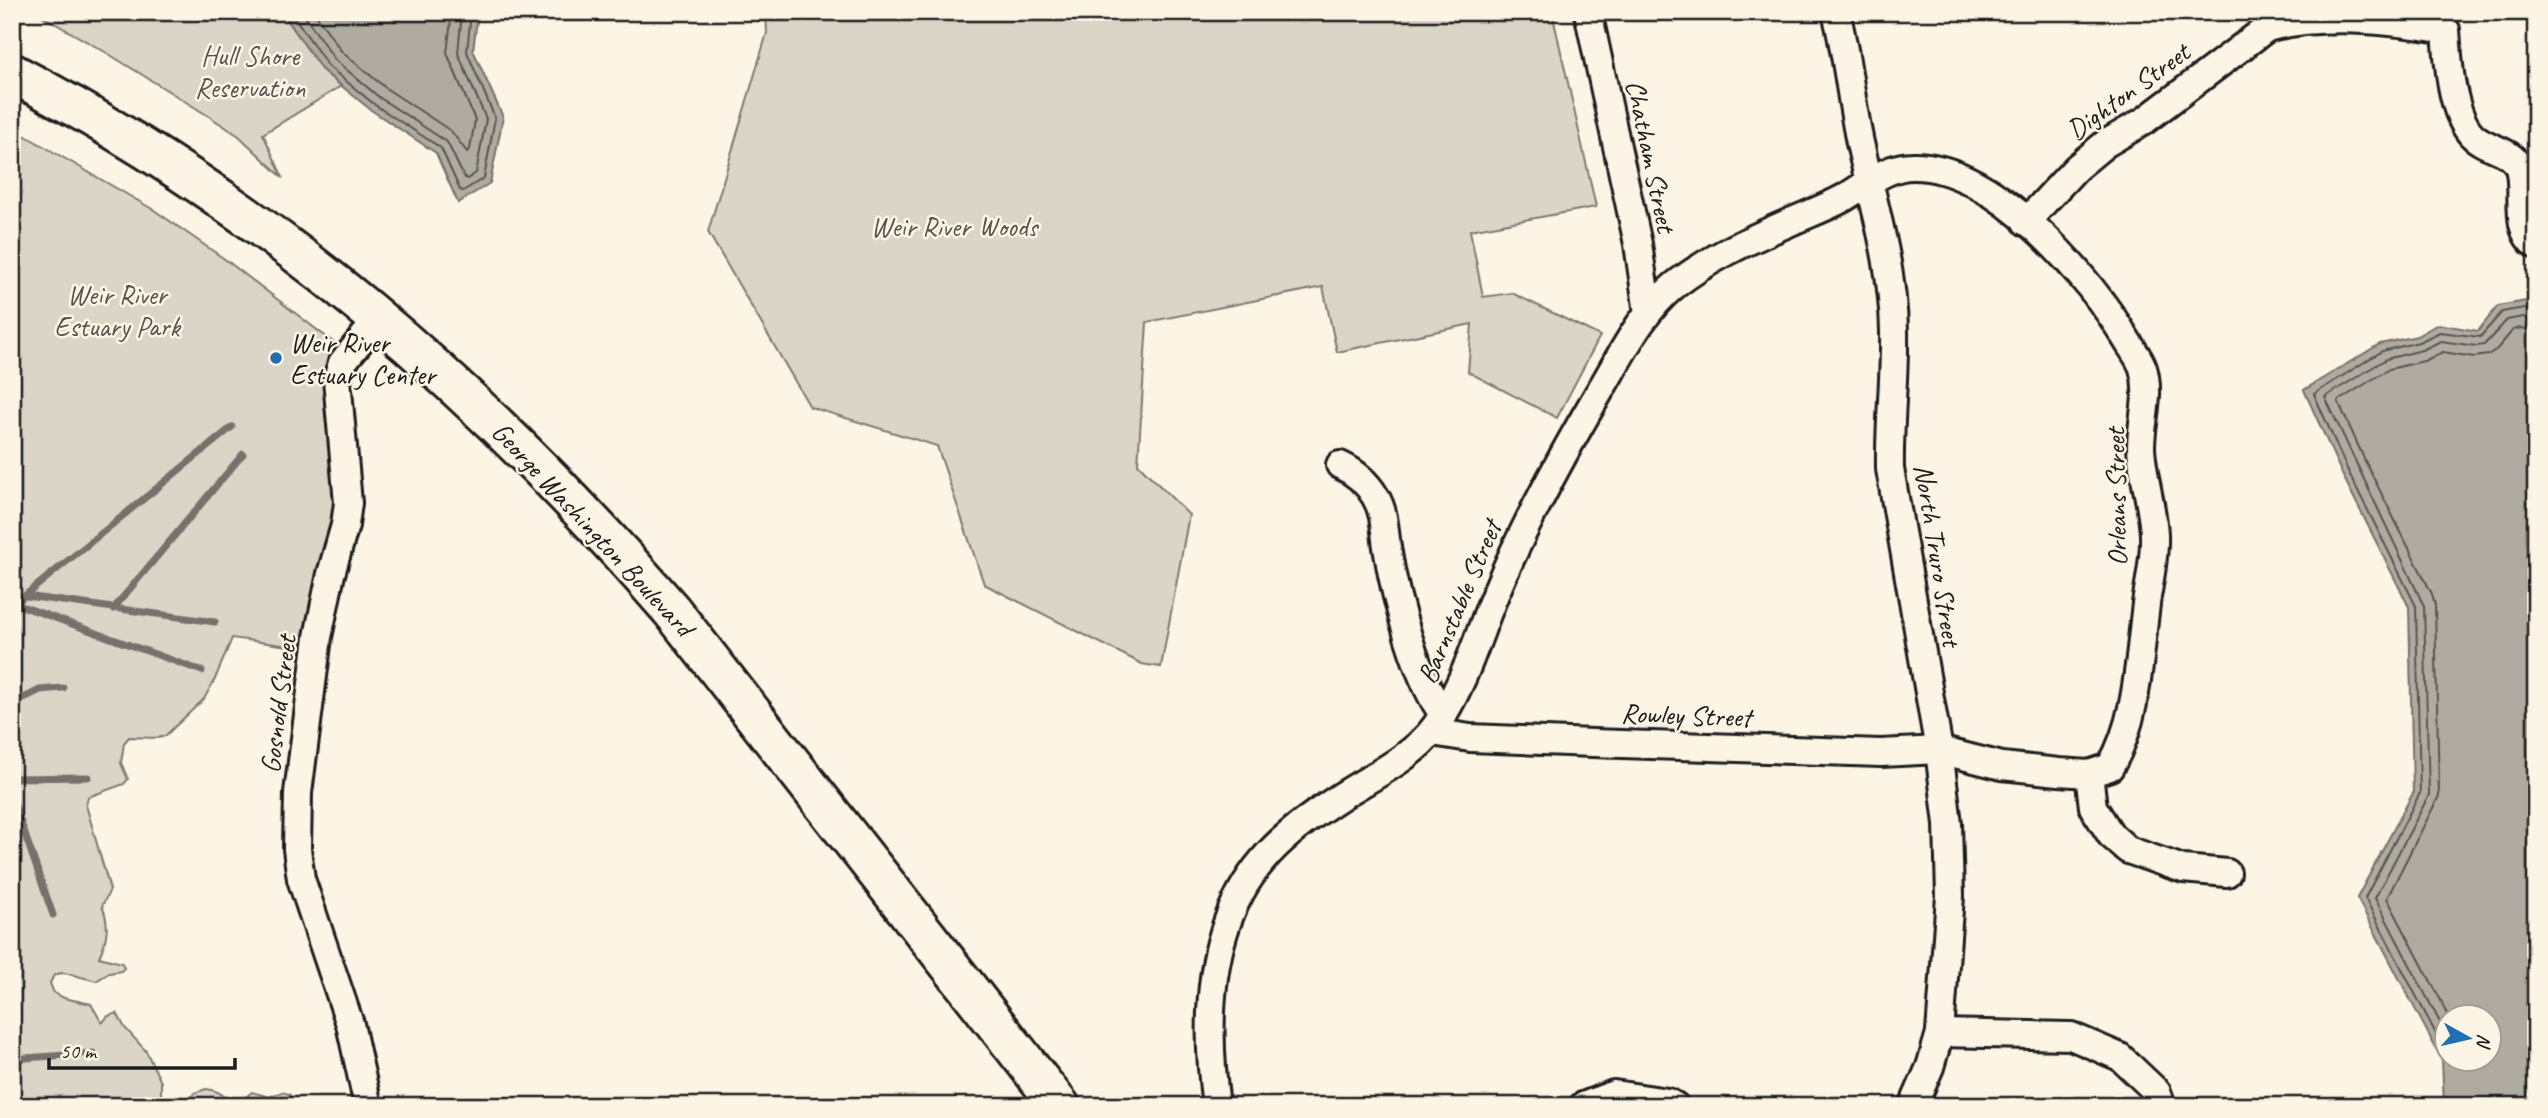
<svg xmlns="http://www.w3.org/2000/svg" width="2548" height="1118" font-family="Caveat,sans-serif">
  <rect width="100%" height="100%" fill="#fcf5e5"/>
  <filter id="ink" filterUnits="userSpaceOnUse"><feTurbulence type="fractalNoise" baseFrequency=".0143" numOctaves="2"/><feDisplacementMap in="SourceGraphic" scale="14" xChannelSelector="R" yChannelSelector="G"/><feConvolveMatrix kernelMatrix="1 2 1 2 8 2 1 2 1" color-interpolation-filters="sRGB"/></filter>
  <g filter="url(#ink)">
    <g fill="#dbd5c8" stroke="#7c7872" stroke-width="2">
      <polygon points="35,12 282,12 322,70 341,86 263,134 283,178 239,136 207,115 107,53"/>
      <polygon points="766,12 1552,12 1596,207 1470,230 1483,297 1512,293 1600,336 1557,418 1468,372 1472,324 1337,352 1323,287 1147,322 1138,464 1189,515 1161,667 1142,664 984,584 937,446 810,407 708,232 767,33"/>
      <path d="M12,128L154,210L226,260L338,346C307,387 337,454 334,502C334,525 325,547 319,570C312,595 306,622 303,648L232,638L215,679L204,699L165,736L158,738L129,737L124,743L121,763L128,779L124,784L88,797L86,805L110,890L102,906C110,924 107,940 99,957L122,963L124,968L121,971L109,973L96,981L70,974L61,973L54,975L50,983L54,993L64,998L91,1004L102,1023L108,1016L117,1013L125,1028L146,1051L161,1082V1106H12Z"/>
      <path d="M206,1089C226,1091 225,1102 237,1104L252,1092L269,1097L282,1092L289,1094L298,1106H191V1098L194,1093Z"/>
    </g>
    <g fill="#b0aba1" stroke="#75726c" stroke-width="2" fill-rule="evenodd">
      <polygon points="282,12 478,12 473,50 503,117 490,183 458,203 436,153 371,110 322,70"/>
      <path d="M2526,301L2536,306V1106H2444L2442,1060L2357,898L2413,793L2409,607L2342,474L2304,390L2380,344L2417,336L2438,324L2478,331L2498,306ZM2446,1016H2488V1058H2446Z"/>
    </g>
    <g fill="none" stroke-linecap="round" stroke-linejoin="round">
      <g stroke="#575551" stroke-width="2">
        <polyline points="291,12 328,66 375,105 441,148 460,190 463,191 484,178 495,118 467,52 471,12"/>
        <polyline points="302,12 335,60 380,98 447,142 464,177 467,179 476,173 486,119 458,53 462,12"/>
        <polyline points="314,12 342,52 387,89 451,131 467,152 470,149 475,120 447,53 452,12"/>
        <polyline points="2449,1016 2387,898 2439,796 2435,605 2432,594 2366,463 2338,401 2389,369 2424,361 2443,352 2474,357 2488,355 2497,349 2513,330 2521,328 2536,331"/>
        <polyline points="2446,1034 2375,898 2429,795 2424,606 2325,397 2386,359 2422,350 2441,341 2476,346 2484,345 2507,320 2523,317 2536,320"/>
        <polyline points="2446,1053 2365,898 2420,793 2416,606 2348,471 2314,394 2382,351 2419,342 2440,332 2480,337 2502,312 2524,308 2536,312"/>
      </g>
      <g stroke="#75726c" stroke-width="7">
        <polyline points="26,596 215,622"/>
        <polyline points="16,604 202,671"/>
        <polyline points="12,606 232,427"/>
        <polyline points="113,609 243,454"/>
        <polyline points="12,704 40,690 63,688"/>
        <polyline points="12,778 88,777"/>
        <polyline points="12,797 53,915"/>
        <polyline points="12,1059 93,1053"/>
      </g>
      <defs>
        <g id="minor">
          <polyline points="1588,12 1638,244 1648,313"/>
          <path d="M1836,12C1847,55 1851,100 1860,143C1874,206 1893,266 1894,331C1895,377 1889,423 1890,469L1939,750L1948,824L1950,896L1940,1033L1930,1067L1913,1106"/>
          <path d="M2026,222L2076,168L2105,144L2144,121L2267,28C2321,13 2391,20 2446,30C2448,59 2451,113 2472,135C2485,149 2513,149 2519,168C2526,191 2513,230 2536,245"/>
          <path d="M1340,465C1355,472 1366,481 1375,496C1386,514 1384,533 1388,553C1395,596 1417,682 1444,715"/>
          <polyline points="2089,774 2093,807 2111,835 2128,850 2183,869 2227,873"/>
          <polyline points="1940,1033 2071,1036 2120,1057 2157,1092 2162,1106"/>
          <polyline points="368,1106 350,1024 301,879 297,849 298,793 318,637 331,574 345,525 348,503 337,379 342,363 379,318"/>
          <path d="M1216,1106C1205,1024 1206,926 1263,860C1282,837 1307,819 1331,803C1365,779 1410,761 1435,727C1464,687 1477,637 1496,592C1526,521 1562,455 1601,389C1623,352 1641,313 1675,285C1708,259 1749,240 1788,223C1806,215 1825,208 1842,199C1865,186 1886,166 1913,166C1994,165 2091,278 2128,342C2133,350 2140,359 2143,368C2151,394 2141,421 2141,447C2142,476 2153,506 2154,535C2155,558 2149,582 2146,604C2139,658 2138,720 2110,767L2089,774L2059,772L2002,766L1939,750L1881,753L1593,743L1470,738L1432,732"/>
          <polyline points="1583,1106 1614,1094 1668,1102 1675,1106"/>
        </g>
        <path id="primary" d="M12,73C272,208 481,391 672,611L1060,1106"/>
      </defs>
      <use href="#minor" stroke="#1c1c1c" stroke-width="32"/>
      <use href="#primary" stroke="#1c1c1c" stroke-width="44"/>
      <use href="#minor" stroke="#fcf5e5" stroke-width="26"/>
      <use href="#primary" stroke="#fcf5e5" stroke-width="38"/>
    </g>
  </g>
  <circle fill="#1f6fb2" stroke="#fcf5e5" stroke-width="2.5" cx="276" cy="358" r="7"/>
  <g text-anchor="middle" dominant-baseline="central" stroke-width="5" stroke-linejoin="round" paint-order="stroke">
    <g font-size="28" fill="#555450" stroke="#fcf5e5">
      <text x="250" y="55">Hull Shore<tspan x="250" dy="32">Reservation</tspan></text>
      <text x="954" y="226">Weir River Woods</text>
      <text x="117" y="294">Weir River<tspan x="117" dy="32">Estuary Park</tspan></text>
    </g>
    <g font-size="28" fill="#1c1c1c" stroke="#fcf5e5">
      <text transform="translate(2128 91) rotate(-36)">Dighton Street</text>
      <text transform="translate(1651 156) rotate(78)">Chatham Street</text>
      <text transform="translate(2116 497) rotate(-91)">Orleans Street</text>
      <text transform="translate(593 529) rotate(47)">George Washington Boulevard</text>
      <text transform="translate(1938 555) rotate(81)">North Truro Street</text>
      <text transform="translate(1459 602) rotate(-67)">Barnstable Street</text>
      <text transform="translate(278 704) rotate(-83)">Gosnold Street</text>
      <text transform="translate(1686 715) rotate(2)">Rowley Street</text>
    </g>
    <g font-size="28" fill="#1c1c1c" stroke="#fcf5e5" text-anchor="start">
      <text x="290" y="342">Weir River<tspan x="290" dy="32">Estuary Center</tspan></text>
    </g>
  </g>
  <rect width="2548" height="1118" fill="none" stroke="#fcf5e5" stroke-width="42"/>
  <rect x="21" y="21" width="2506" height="1076" fill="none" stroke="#1c1c1c" stroke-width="2.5" filter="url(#ink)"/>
  <g transform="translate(2468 1038) rotate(98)"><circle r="33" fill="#fcf5e5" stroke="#a29e95" stroke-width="2"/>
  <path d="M0-5L12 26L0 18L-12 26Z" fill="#1f6fb2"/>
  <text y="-10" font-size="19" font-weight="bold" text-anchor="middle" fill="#1c1c1c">N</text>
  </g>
  <path d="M49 1058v10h186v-10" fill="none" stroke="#1c1c1c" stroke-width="3.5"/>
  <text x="60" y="1058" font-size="21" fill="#1c1c1c" stroke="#fcf5e5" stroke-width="5" paint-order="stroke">50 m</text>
</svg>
